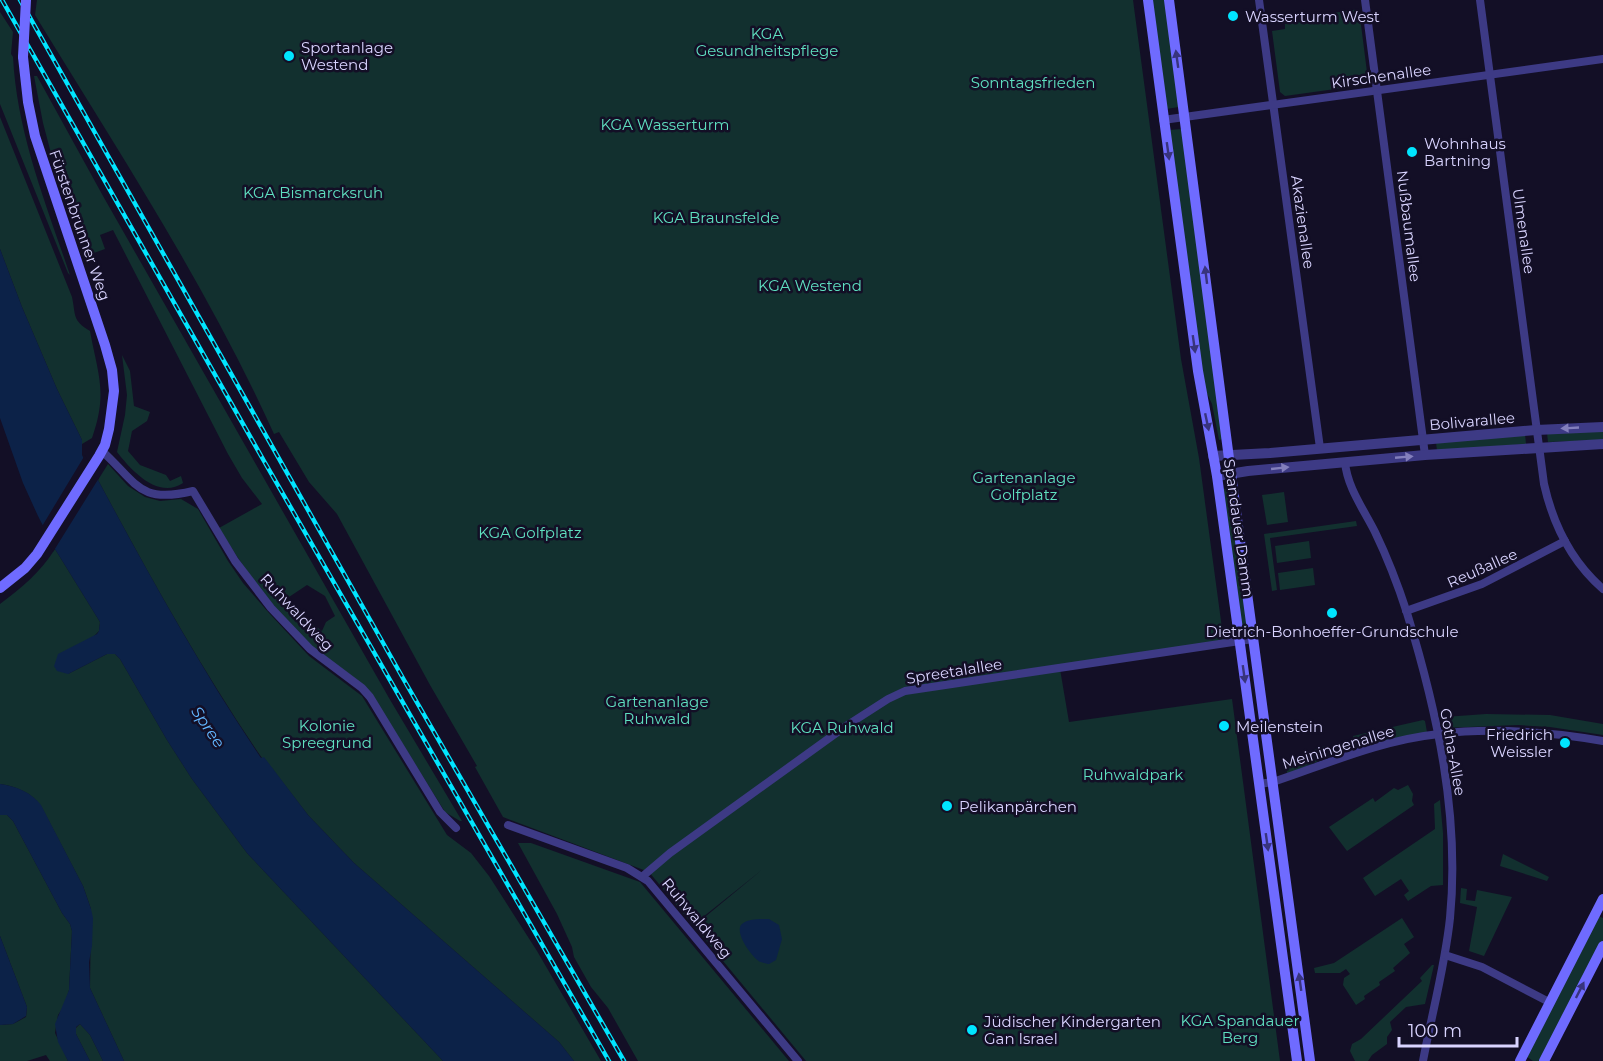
<svg xmlns="http://www.w3.org/2000/svg" width="1603" height="1061" font-family="Montserrat,sans-serif">
  <rect width="100%" height="100%" fill="#130f26"/>
  <g fill="#12302f" fill-rule="evenodd">
    <path d="M37,0H1133L1181,359L1199,458L1224,643L1060,669L1069,722L1232,699L1280,1061H806L694,926L763,869L693,925L649,872L503,817L475,767L477,766L430,685L337,514L309,482L279,432L274,434C208,288 119,152 35,15Z"/>
    <polygon points="1152,0 1165,0 1179,107 1166,109"/>
    <polygon points="1359,9 1368,80 1364,85 1285,96 1280,92 1272,31 1285,29 1285,24 1301,22 1301,18"/>
    <path d="M0,12L13,32L11,54L13,57C17,133 46,204 70,275L68,273L0,104Z"/>
    <path d="M34,76H37L103,196L389,698L462,821H460L445,812L371,693C354,674 332,664 313,647C276,613 245,571 219,528L262,504L242,478L228,454L113,230L100,235L105,249L91,254L61,154L52,157L43,123ZM307,585L325,596L335,616L326,622L322,631L283,601Z"/>
    <path d="M0,117L72,297C76,316 72,320 90,331C98,375 108,393 92,438L82,444V455V440L57,389L22,307L0,249Z"/>
    <polygon points="1182,129 1223,439 1219,440 1212,404 1204,387 1169,130"/>
    <path d="M122,355L130,371L134,406L150,412L147,421L132,431L128,451L140,465L166,475L170,481L181,476L183,483C158,500 131,470 117,452L125,415L127,395Z"/>
    <polygon points="1603,430 1603,440 1548,442 1547,433"/>
    <polygon points="1525,434 1526,444 1437,451 1436,442"/>
    <path d="M108,464L128,486L145,497L160,501L181,499L198,509L228,561L243,583L269,613L309,656L362,696L447,835L471,853L489,876L537,951L601,1061H574L559,1042L354,863L308,815L264,758H262C201,669 149,575 98,480Z"/>
    <polygon points="1229,488 1248,628 1242,629 1223,489"/>
    <polygon points="1284,492 1288,522 1267,525 1262,495"/>
    <polygon points="1356,521 1357,526 1270,538 1277,590 1272,591 1264,534"/>
    <polygon points="1309,541 1311,558 1277,563 1275,546"/>
    <path d="M55,549L100,622L99,631L93,637L68,674L107,654H115L120,659L167,740L192,779L247,853L443,1061H124L90,988L91,909L83,886L41,806C32,793 16,786 0,784V604C21,588 41,572 55,549Z"/>
    <polygon points="1313,568 1315,585 1280,590 1278,573"/>
    <polygon points="1486,714 1550,715 1603,724 1603,735 1550,727 1518,725 1444,728 1444,717"/>
    <polygon points="1423,720 1425,721 1427,732 1356,748 1353,736"/>
    <polygon points="1324,746 1329,749 1331,756 1287,774 1286,761"/>
    <polygon points="1408,785 1413,794 1412,801 1414,805 1347,851 1329,827 1373,798 1375,802 1394,788 1398,790"/>
    <polygon points="1440,800 1443,833 1443,885 1431,886 1408,901 1404,895 1409,891 1401,879 1375,896 1363,878 1435,829 1434,804"/>
    <polygon points="2,814 7,815 13,821 62,913 70,924 72,931 69,990 64,1006 58,1015 55,1033 68,1061 50,1061 46,1055 27,1061 0,1061 0,1025 13,1024 26,1017 27,1007 0,936 0,815"/>
    <polygon points="518,843 531,843 640,882 789,1061 638,1061 608,1008 591,987 574,957 572,947 557,914"/>
    <polygon points="1503,854 1549,877 1547,881 1500,866"/>
    <polygon points="1461,888 1467,889 1466,900 1475,901 1477,890 1512,897 1484,956 1469,951 1477,907 1460,903"/>
    <polygon points="1598,916 1603,918 1603,942 1541,1061 1533,1061 1526,1056"/>
    <polygon points="1402,918 1414,937 1404,944 1410,953 1393,968 1395,971 1379,982 1380,985 1364,996 1365,999 1356,1005 1343,985 1344,978 1350,974 1346,969 1340,973 1315,973 1314,968 1334,963"/>
    <polygon points="1432,965 1434,965 1425,1004 1406,1007 1390,1022 1392,1030 1387,1037 1387,1044 1372,1055 1368,1061 1355,1061 1350,1051 1352,1044 1361,1039 1422,981 1420,978"/>
    <polygon points="80,1024 90,1035 103,1061 90,1061 76,1034 76,1028"/>
  </g>
  <g fill="#0c2248">
    <path d="M0,249L22,307L57,389L82,440V455L94,479L98,480C149,575 201,669 261,758L264,757L308,815L354,863L559,1042L574,1061H443L247,853L192,779L167,740L120,659L115,654H107L68,674L57,671L54,666L58,654L97,634L99,631L100,622L55,549L38,516L23,483L0,418Z"/>
    <path d="M0,784C16,786 32,793 41,805L83,886L91,909L93,918L92,946L89,962L90,988L124,1061H103L90,1035L80,1024L76,1027V1034L90,1061H68L58,1042L55,1024L69,990L72,931L70,924L62,913L13,821L7,815H0Z"/>
    <path d="M769,919L779,925L782,939L776,960L769,964C768,964 761,962 760,962C752,957 735,934 741,925C747,918 761,919 769,919Z"/>
    <polygon points="0,936 27,1007 26,1016 13,1024 0,1025"/>
  </g>
  <polygon fill="#130f26" points="85,455 96,477 99,478 53,552 41,528"/>
  <g fill="none" stroke-linecap="round" stroke-linejoin="round">
    <g stroke="#3d3a85" stroke-width="8">
      <polyline points="1259,0 1320,448"/>
      <polyline points="1365,0 1425,455"/>
      <path d="M1480,0L1544,484C1553,524 1572,562 1603,589"/>
      <polyline points="1163,120 1603,59"/>
      <path d="M102,451C138,484 139,504 193,491L235,561L271,608L310,649L362,688L370,697L440,812L456,828"/>
      <path d="M1345,462C1347,487 1364,510 1375,532C1388,559 1398,585 1407,613C1437,711 1460,815 1450,918C1445,966 1432,1013 1423,1061"/>
      <polyline points="1406,611 1482,584 1565,541"/>
      <path d="M1259,784L1273,782C1327,764 1381,740 1439,734C1494,727 1549,732 1603,741"/>
      <polyline points="508,825 627,868 648,881 798,1061"/>
      <polyline points="643,876 670,853 846,726 888,699 905,691 1253,639"/>
      <polyline points="1445,955 1482,967 1549,1002"/>
    </g>
    <g stroke="#3d3a85" stroke-width="10">
      <polyline points="1213,456 1270,453 1536,430 1603,427"/>
      <polyline points="1217,476 1248,471 1425,455 1603,444"/>
    </g>
    <g stroke="#6f6bff" stroke-width="10">
      <polyline points="1148,0 1198,371 1217,476 1297,1061"/>
      <polyline points="1169,0 1233,489 1310,1061"/>
      <polyline points="0,588 25,568 37,554 99,456 105,445 109,429 114,391 112,370 105,345 35,136 28,102 23,57"/>
      <polyline points="1520,1061 1603,899"/>
      <polyline points="1544,1061 1603,946"/>
    </g>
    <defs>
      <g id="rail">
        <polyline points="2,0 264,461 609,1061"/>
        <polyline points="20,0 404,680 624,1061"/>
      </g>
    </defs>
    <use href="#rail" stroke="#00e5ff" stroke-width="4.5"/>
    <use href="#rail" stroke="#130f26" stroke-width="2" stroke-dasharray="7" stroke-linecap="butt"/>
    <polyline stroke="#6f6bff" stroke-width="10" points="23,57 26,0"/>
  </g>
  <defs><path id="oneway-solid" d="M-6-.8H1V-3.2L6.5 0L1 3.2V.8H-6Z" transform="scale(1.5)"/></defs>
  <g fill="#38347d">
    <use href="#oneway-solid" transform="translate(1177 59) rotate(-98)"/>
    <use href="#oneway-solid" transform="translate(1168 151) rotate(82)"/>
    <use href="#oneway-solid" transform="translate(1206 275) rotate(-97)"/>
    <use href="#oneway-solid" transform="translate(1194 344) rotate(82)"/>
    <use href="#oneway-solid" transform="translate(1207 422) rotate(78)"/>
    <use href="#oneway-solid" transform="translate(1244 674) rotate(82)"/>
    <use href="#oneway-solid" transform="translate(1267 842) rotate(82)"/>
    <use href="#oneway-solid" transform="translate(1300 982) rotate(-98)"/>
    <use href="#oneway-solid" transform="translate(1580 990) rotate(-63)"/>
  </g>
  <g fill="#837fbc">
    <use href="#oneway-solid" transform="translate(1570 428) rotate(177)"/>
    <use href="#oneway-solid" transform="translate(1404 457) rotate(-5)"/>
    <use href="#oneway-solid" transform="translate(1280 468) rotate(-6)"/>
  </g>
  <g fill="#00e5ff" stroke="#130f26" stroke-width="2">
    <circle cx="1233" cy="16" r="6"/>
    <circle cx="289" cy="56" r="6"/>
    <circle cx="1412" cy="152" r="6"/>
    <circle cx="1332" cy="613" r="6"/>
    <circle cx="1224" cy="726" r="6"/>
    <circle cx="1565" cy="743" r="6"/>
    <circle cx="947" cy="806" r="6"/>
    <circle cx="972" cy="1030" r="6"/>
  </g>
  <g text-anchor="middle" dominant-baseline="central" stroke-width="5" stroke-linejoin="round" paint-order="stroke">
    <g font-size="15" fill="#d9d4ff" stroke="#130f26" text-anchor="start">
      <text x="1245" y="16">Wasserturm West</text>
      <text x="301" y="47">Sportanlage<tspan x="301" dy="17">Westend</tspan></text>
      <text x="1424" y="143">Wohnhaus<tspan x="1424" dy="17">Bartning</tspan></text>
      <text x="1332" y="631" text-anchor="middle">Dietrich-Bonhoeffer-Grundschule</text>
      <text x="1236" y="726">Meilenstein</text>
      <text x="1553" y="734" text-anchor="end">Friedrich<tspan x="1553" dy="17">Weissler</tspan></text>
      <text x="959" y="806">Pelikanpärchen</text>
      <text x="984" y="1021">Jüdischer Kindergarten<tspan x="984" dy="17">Gan Israel</tspan></text>
    </g>
    <g font-size="15" fill="#5fe0c0" stroke="#130f26">
      <text x="767" y="33">KGA<tspan x="767" dy="17">Gesundheitspflege</tspan></text>
      <text x="1033" y="82">Sonntagsfrieden</text>
      <text x="665" y="124">KGA Wasserturm</text>
      <text x="313" y="192">KGA Bismarcksruh</text>
      <text x="716" y="217">KGA Braunsfelde</text>
      <text x="810" y="285">KGA Westend</text>
      <text x="1024" y="477">Gartenanlage<tspan x="1024" dy="17">Golfplatz</tspan></text>
      <text x="530" y="532">KGA Golfplatz</text>
      <text x="657" y="701">Gartenanlage<tspan x="657" dy="17">Ruhwald</tspan></text>
      <text x="327" y="725">Kolonie<tspan x="327" dy="17">Spreegrund</tspan></text>
      <text x="842" y="727">KGA Ruhwald</text>
      <text x="1133" y="774">Ruhwaldpark</text>
      <text x="1240" y="1020">KGA Spandauer<tspan x="1240" dy="17">Berg</tspan></text>
    </g>
    <g font-size="15" fill="#d9d4ff" stroke="#130f26">
      <text transform="translate(1381 76) rotate(-8)">Kirschenallee</text>
      <text transform="translate(1303 222) rotate(82)">Akazienallee</text>
      <text transform="translate(80 225) rotate(71)">Fürstenbrunner Weg</text>
      <text transform="translate(1409 226) rotate(83)">Nußbaumallee</text>
      <text transform="translate(1524 231) rotate(82)">Ulmenallee</text>
      <text transform="translate(1472 421) rotate(-5)">Bolivarallee</text>
      <text transform="translate(1239 528) rotate(82)">Spandauer Damm</text>
      <text transform="translate(1482 568) rotate(-24)">Reußallee</text>
      <text transform="translate(297 612) rotate(47)">Ruhwaldweg</text>
      <text transform="translate(954 671) rotate(-9)">Spreetalallee</text>
      <text transform="translate(1338 747) rotate(-17)">Meiningenallee</text>
      <text transform="translate(1453 752) rotate(80)">Gotha-Allee</text>
      <text transform="translate(697 918) rotate(50)">Ruhwaldweg</text>
    </g>
    <g font-size="16" font-style="italic" fill="#62b6ff" stroke="#130f26">
      <text transform="translate(208 727) rotate(56)">Spree</text>
    </g>
  </g>
  <path d="M1399 1037v9h118v-9" fill="none" stroke="#d9d4ff" stroke-width="3"/>
  <text x="1408" y="1037" font-size="18" fill="#d9d4ff" stroke="#130f26" stroke-width="4.5" paint-order="stroke">100 m</text>
</svg>
